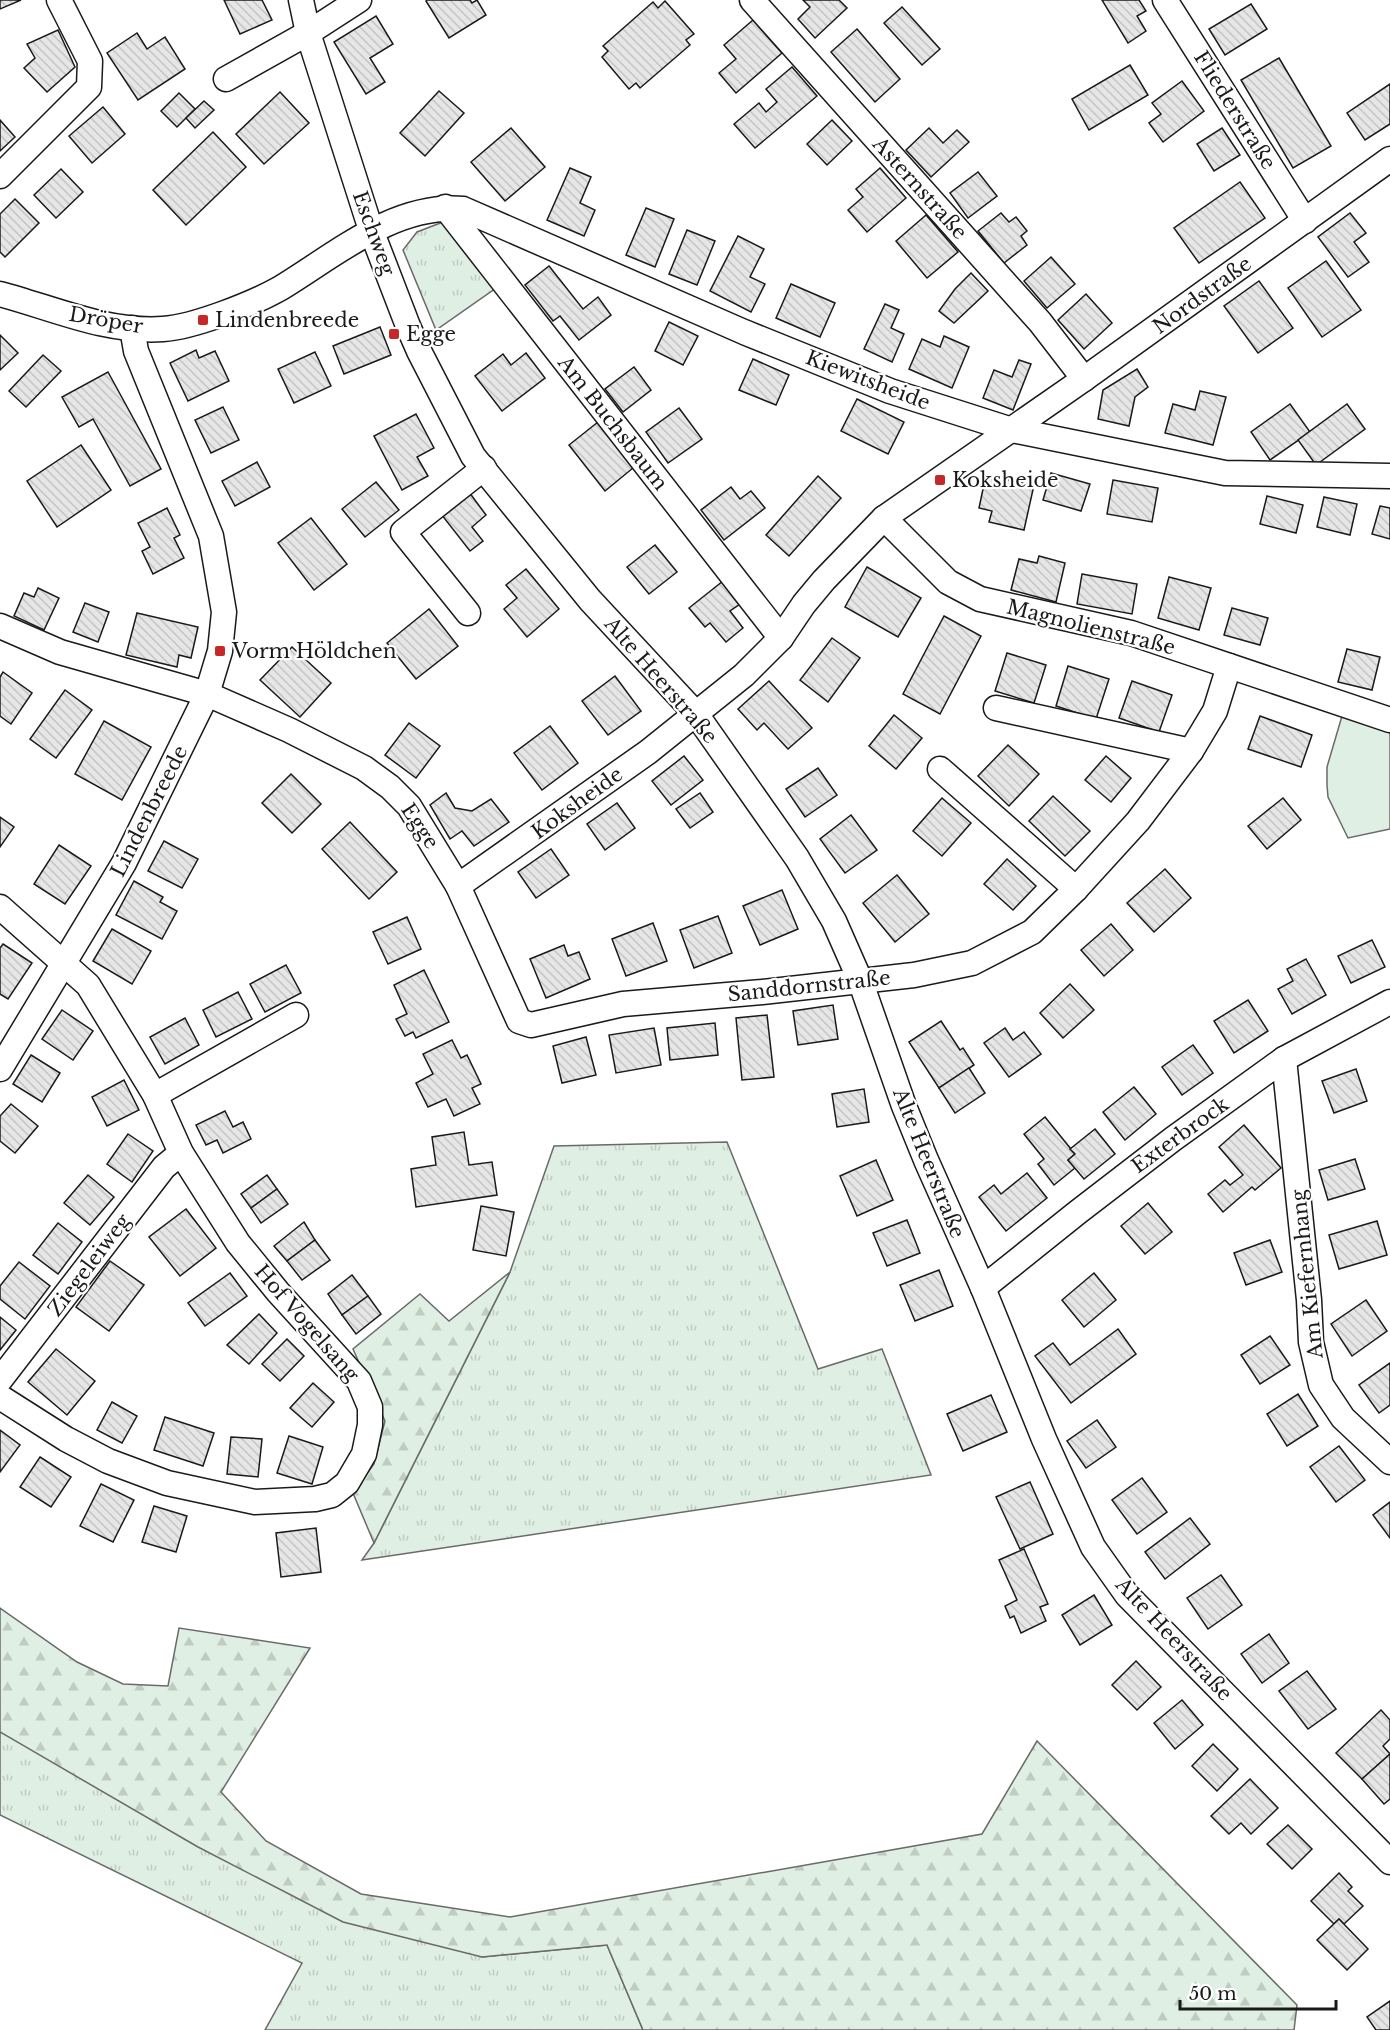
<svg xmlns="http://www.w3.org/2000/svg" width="1390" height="2030" font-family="'Libre Baskerville',serif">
  <defs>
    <pattern id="grass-tufts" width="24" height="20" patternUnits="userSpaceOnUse" patternTransform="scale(1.5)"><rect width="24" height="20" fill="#e0efe3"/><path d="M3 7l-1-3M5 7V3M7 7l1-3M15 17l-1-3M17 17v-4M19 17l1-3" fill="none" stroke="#c0ccc2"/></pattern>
    <pattern id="forest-firs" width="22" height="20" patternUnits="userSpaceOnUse" patternTransform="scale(1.5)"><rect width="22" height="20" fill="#e0efe3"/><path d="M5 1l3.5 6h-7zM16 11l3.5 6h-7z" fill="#c0ccc2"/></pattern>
    <pattern id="building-back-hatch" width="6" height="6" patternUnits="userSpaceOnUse" patternTransform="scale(1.5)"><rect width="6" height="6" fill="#e6e6e6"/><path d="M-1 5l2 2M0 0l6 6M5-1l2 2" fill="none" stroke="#c5c5c5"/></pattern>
  </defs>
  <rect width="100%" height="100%" fill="#fff"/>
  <g fill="url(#grass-tufts)" stroke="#6a6a6a" stroke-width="1.5">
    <polygon points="443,222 496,288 436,330 403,250 417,232"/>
    <polygon points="727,1142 818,1369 882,1349 931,1475 362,1560 374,1543 510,1272 554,1146"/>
    <polygon points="0,1732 482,1957 607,1945 643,2030 265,2030 302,1963 0,1815"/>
  </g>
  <g fill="url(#forest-firs)" stroke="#6a6a6a" stroke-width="1.5">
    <polygon points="510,1272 374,1543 353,1493 374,1464 385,1421 353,1349 420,1294 449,1321"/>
    <polygon points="0,1608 77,1662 123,1684 168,1686 179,1628 310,1648 221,1792 266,1841 361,1894 510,1917 982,1834 1037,1741 1297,2005 1294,2030 643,2030 607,1945 482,1957 343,1922 198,1847 0,1732"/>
  </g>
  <polygon fill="#e0efe3" stroke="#6a6a6a" stroke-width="1.5" points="1342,716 1390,733 1390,829 1348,838 1328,797 1327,785 1327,767"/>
  <g fill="url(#building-back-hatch)" stroke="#1a1a1a" stroke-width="1.5">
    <polygon points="0,0 21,0 0,9"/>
    <polygon points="224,0 262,0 272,20 240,34"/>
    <polygon points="427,0 470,0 472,3 477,0 486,15 449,38 426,1"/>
    <polygon points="803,0 839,0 847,8 815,38 798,19 810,7"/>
    <polygon points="1102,0 1139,0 1146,11 1137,16 1146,31 1128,43"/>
    <polygon points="665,1 694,34 686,40 690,45 640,88 636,83 629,89 602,57 608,51 603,46 653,2 658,8"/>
    <polygon points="1251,4 1267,29 1225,55 1209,29"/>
    <polygon points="902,7 940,49 922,65 884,23"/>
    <polygon points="376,16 393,44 370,58 385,82 366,94 334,42"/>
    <polygon points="753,20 782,53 736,93 719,73 736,59 724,45"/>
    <polygon points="857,29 900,79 875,102 831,52"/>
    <polygon points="58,30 75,67 47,92 24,68 35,58 27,44"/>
    <polygon points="137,33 147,49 165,37 185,69 138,100 107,53"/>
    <polygon points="1279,58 1331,146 1293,168 1241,80"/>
    <polygon points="1130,65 1148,95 1089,130 1072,99"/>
    <polygon points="792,67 817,96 755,148 734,124 759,103 766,112 777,102 766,89"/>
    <polygon points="1182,81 1204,111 1163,142 1149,123 1161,114 1152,103"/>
    <polygon points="1390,84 1390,124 1365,140 1347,113"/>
    <polygon points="439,91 464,113 425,156 400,133"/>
    <polygon points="280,92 309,123 264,164 236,134"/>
    <polygon points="179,93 195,109 177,127 161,111"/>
    <polygon points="204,101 214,110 195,128 186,118"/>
    <polygon points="103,107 125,134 92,163 69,136"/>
    <polygon points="0,120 15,137 0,151"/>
    <polygon points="832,120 852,141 827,165 807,144"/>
    <polygon points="511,128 545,167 505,201 471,162"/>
    <polygon points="929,128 943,143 957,130 969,142 931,177 906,150"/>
    <polygon points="1222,128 1240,155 1214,171 1197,144"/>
    <polygon points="213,132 246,167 186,225 153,190"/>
    <polygon points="570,168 591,177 580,203 595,210 584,236 547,220"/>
    <polygon points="880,168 906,198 867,232 848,210 863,197 856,189"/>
    <polygon points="61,169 83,192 56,218 34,195"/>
    <polygon points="978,172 997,196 968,218 950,193"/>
    <polygon points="1240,182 1265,218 1199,263 1174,228"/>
    <polygon points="15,199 39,223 5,257 0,252 0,214"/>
    <polygon points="646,208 674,219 655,267 626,255"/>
    <polygon points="1001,213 1009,222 1016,217 1027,231 1021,236 1027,245 1004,263 978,231"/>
    <polygon points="1350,213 1366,233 1354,242 1369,262 1348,277 1318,237"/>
    <polygon points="926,215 958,252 927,278 896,241"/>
    <polygon points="687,230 715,241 697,285 669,274"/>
    <polygon points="738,236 764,249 750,277 765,284 751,312 710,291"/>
    <polygon points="1051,257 1075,284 1047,308 1024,281"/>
    <polygon points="1326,261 1361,310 1322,337 1288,288"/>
    <polygon points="549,266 583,309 598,297 611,315 579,340 560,316 553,321 525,285"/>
    <polygon points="971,273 988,291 954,323 939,311 955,289"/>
    <polygon points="1259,281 1293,328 1258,353 1224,306"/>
    <polygon points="791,284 835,303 820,337 776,318"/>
    <polygon points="1086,294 1112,323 1084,349 1058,320"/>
    <polygon points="885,304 899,310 891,328 904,334 892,362 864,349"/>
    <polygon points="669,322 698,336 683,365 655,351"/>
    <polygon points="380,327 391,355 344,374 333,346"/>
    <polygon points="0,335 18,353 0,370"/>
    <polygon points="944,336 969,347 952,388 909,369 922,339 940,347"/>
    <polygon points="196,350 199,358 215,351 229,381 188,401 170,363"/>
    <polygon points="315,352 331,386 294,403 278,369"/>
    <polygon points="526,353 545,378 502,411 475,376 503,354 511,365"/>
    <polygon points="43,355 61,371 26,407 9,391"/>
    <polygon points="753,359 789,375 776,405 739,390"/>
    <polygon points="1019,360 1031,364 1013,410 983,398 994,370 1012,377"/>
    <polygon points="634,367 651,390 623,412 605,389"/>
    <polygon points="1137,369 1148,387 1135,397 1129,426 1098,419 1103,390"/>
    <polygon points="108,372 161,469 130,486 93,419 79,427 62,397"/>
    <polygon points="1200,391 1226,397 1213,445 1165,433 1173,404 1195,410"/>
    <polygon points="857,399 904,422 888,454 841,431"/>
    <polygon points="1290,404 1310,432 1270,460 1251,432"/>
    <polygon points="1347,404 1365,429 1316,465 1298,440"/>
    <polygon points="223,407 239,440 211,453 195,420"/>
    <polygon points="679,408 702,439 668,463 646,432"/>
    <polygon points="416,414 434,448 417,457 428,476 402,490 374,436"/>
    <polygon points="598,422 633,468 605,491 569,445"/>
    <polygon points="81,445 111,490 57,527 27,481"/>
    <polygon points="257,462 270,487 235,506 222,481"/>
    <polygon points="1051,473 1090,484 1081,511 1043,500"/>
    <polygon points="986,475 1034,485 1024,530 989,522 992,511 979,508"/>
    <polygon points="818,476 841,498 789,556 766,535"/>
    <polygon points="1113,480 1158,488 1152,522 1107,514"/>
    <polygon points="376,482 399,510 365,537 342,509"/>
    <polygon points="731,487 740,499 751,491 765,508 724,540 701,510"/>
    <polygon points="469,492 486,515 472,527 483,541 470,551 441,514"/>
    <polygon points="1267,496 1303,505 1296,533 1260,524"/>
    <polygon points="1324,497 1357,504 1350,535 1317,527"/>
    <polygon points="1380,506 1390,508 1390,539 1372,534"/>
    <polygon points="167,508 180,535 174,538 184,558 153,574 142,551 150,547 138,523"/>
    <polygon points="311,518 347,564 314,590 278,543"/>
    <polygon points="655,545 677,572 649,594 627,567"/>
    <polygon points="1039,556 1065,563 1056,602 1011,590 1019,559 1037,563"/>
    <polygon points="867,567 921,598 898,637 845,607"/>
    <polygon points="526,569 559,609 527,637 504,609 517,598 506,585"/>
    <polygon points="1082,574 1137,584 1132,614 1077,604"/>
    <polygon points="1169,577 1211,588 1199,630 1158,618"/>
    <polygon points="723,581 740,604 730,611 743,628 726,642 710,623 705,627 689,608"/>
    <polygon points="38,588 59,598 44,630 14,616 24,593 34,597"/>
    <polygon points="85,603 109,612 98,642 73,632"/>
    <polygon points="1232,608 1268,618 1260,645 1224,635"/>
    <polygon points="429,609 458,646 416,679 387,643"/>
    <polygon points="137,613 198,627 191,658 179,655 177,667 126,655"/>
    <polygon points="944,616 981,636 940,714 903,694"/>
    <polygon points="832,638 860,658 828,702 800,680"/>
    <polygon points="292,647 331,683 300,717 260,680"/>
    <polygon points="1347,649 1380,657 1372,690 1338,682"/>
    <polygon points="1007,653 1046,665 1034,703 995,691"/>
    <polygon points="1068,666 1109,679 1096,719 1056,706"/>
    <polygon points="3,672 32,693 11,724 0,716 0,677"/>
    <polygon points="615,676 641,711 608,735 582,701"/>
    <polygon points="769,681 812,728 788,749 764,723 757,730 738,709"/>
    <polygon points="1132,681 1172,695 1159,732 1119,718"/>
    <polygon points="65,690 92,710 56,758 30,739"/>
    <polygon points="894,715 922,738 896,769 869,746"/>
    <polygon points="1260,716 1312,735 1301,767 1248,749"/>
    <polygon points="104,721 151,747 122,800 75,774"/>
    <polygon points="409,723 440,746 416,778 385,755"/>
    <polygon points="550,726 578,763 542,790 514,753"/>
    <polygon points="1008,745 1039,774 1009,806 978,776"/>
    <polygon points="684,756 703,780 671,805 652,781"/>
    <polygon points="1106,756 1131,778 1111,802 1085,780"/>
    <polygon points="818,768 837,795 805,817 786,789"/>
    <polygon points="291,774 321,804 292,833 262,803"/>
    <polygon points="446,793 455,808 472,811 491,799 509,822 474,846 462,831 450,839 430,805"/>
    <polygon points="700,793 713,812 690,828 676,809"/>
    <polygon points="1053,796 1090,831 1065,856 1029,821"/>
    <polygon points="942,798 971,823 942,856 913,831"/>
    <polygon points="1283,798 1301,820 1267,849 1248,826"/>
    <polygon points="617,803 635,828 605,850 587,824"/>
    <polygon points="851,815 877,850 845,873 820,839"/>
    <polygon points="0,817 14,827 0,847"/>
    <polygon points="350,822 397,872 369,899 322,849"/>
    <polygon points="164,841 198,859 182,888 148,871"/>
    <polygon points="59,845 91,866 65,904 34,884"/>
    <polygon points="551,849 569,875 536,898 518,872"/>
    <polygon points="1007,859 1036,886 1013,910 984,884"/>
    <polygon points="1165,869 1191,898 1154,932 1127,903"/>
    <polygon points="897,875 929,914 895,942 863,903"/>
    <polygon points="134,881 163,897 160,902 177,911 162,939 116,915"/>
    <polygon points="782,890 798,929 760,945 743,906"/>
    <polygon points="718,916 732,953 694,968 680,930"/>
    <polygon points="407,917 421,949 388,964 373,932"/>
    <polygon points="653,923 667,961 626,976 612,939"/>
    <polygon points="1111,924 1133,950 1104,976 1081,950"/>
    <polygon points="112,929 151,951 132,984 93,961"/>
    <polygon points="1372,940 1385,967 1351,983 1338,956"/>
    <polygon points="3,944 32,963 8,999 0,994 0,948"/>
    <polygon points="564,945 568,956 579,952 590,979 546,998 530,959"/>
    <polygon points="1306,959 1326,995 1292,1014 1278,989 1293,981 1287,969"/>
    <polygon points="286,965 301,993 265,1012 250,984"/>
    <polygon points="424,970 449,1022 416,1038 413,1032 405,1036 396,1019 407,1014 394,985"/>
    <polygon points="1070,984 1094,1010 1063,1038 1040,1013"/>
    <polygon points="238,992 252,1019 216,1037 203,1010"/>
    <polygon points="1248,1000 1268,1031 1234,1053 1214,1021"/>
    <polygon points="833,1005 838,1039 798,1045 793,1011"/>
    <polygon points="62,1010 93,1031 73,1060 42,1039"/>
    <polygon points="767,1015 774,1077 742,1080 736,1018"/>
    <polygon points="185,1018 199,1045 165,1064 150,1037"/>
    <polygon points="941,1021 960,1050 963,1048 974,1065 939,1088 909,1042"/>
    <polygon points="715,1023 718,1055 670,1060 667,1028"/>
    <polygon points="654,1028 661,1065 616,1073 609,1035"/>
    <polygon points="1005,1028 1013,1040 1024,1032 1041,1054 1009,1077 984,1043"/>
    <polygon points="586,1037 596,1075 562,1083 553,1046"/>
    <polygon points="452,1040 461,1058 467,1055 481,1084 472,1088 480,1104 454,1116 446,1099 428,1107 416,1083 433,1074 423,1054"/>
    <polygon points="1193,1045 1213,1073 1182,1095 1162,1067"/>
    <polygon points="31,1055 60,1073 42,1102 13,1084"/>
    <polygon points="969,1068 985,1093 955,1113 939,1088"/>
    <polygon points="1356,1069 1367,1101 1334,1113 1322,1081"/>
    <polygon points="124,1080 139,1110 107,1126 92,1097"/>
    <polygon points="1134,1087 1156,1114 1125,1140 1103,1112"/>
    <polygon points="864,1089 869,1122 837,1127 832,1094"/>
    <polygon points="11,1104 38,1126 15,1153 0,1141 0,1116"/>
    <polygon points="225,1111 233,1127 243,1122 251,1139 223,1153 217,1140 206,1145 196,1125"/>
    <polygon points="1045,1117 1075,1154 1068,1160 1075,1168 1054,1185 1038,1164 1044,1159 1024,1134"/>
    <polygon points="1244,1125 1281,1168 1255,1190 1252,1187 1223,1212 1208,1194 1225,1180 1230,1185 1243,1175 1219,1147"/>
    <polygon points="1095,1129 1115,1154 1084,1179 1068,1160 1075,1154 1070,1149"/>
    <polygon points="464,1132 469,1165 492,1162 497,1195 416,1207 411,1169 436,1165 432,1137"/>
    <polygon points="128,1134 153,1151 132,1182 107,1164"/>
    <polygon points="1355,1159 1365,1189 1328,1200 1319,1170"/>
    <polygon points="876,1160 893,1200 857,1216 840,1176"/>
    <polygon points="1027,1173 1047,1198 1006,1231 979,1197 994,1185 1001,1194"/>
    <polygon points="88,1175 114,1197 90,1225 64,1203"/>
    <polygon points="267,1175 277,1189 251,1208 241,1194"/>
    <polygon points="277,1189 288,1204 261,1223 251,1208"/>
    <polygon points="1148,1203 1172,1232 1145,1254 1121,1226"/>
    <polygon points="481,1206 514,1212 506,1256 473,1250"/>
    <polygon points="186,1209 216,1248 180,1276 149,1237"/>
    <polygon points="907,1220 920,1253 887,1266 873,1233"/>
    <polygon points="1377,1221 1387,1255 1339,1269 1329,1235"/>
    <polygon points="304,1222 315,1240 287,1261 274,1246"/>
    <polygon points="58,1223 82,1242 58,1274 33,1255"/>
    <polygon points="315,1240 330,1260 302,1280 287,1261"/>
    <polygon points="1270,1240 1282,1272 1246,1285 1234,1253"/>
    <polygon points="110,1261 144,1285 109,1331 76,1307"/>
    <polygon points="19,1262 50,1286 25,1319 0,1299 0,1286"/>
    <polygon points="939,1270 953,1306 915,1321 900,1285"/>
    <polygon points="230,1273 247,1296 205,1326 188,1303"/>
    <polygon points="1094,1273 1116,1300 1084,1327 1062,1300"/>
    <polygon points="352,1275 368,1296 342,1315 328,1294"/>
    <polygon points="368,1296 381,1314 356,1334 342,1315"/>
    <polygon points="1366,1300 1387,1331 1352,1356 1331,1324"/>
    <polygon points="259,1314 277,1333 249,1364 227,1345"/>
    <polygon points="0,1317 16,1330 0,1350"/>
    <polygon points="1118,1329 1136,1354 1071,1403 1035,1356 1053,1343 1070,1365"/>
    <polygon points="1270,1336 1290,1365 1260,1384 1241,1355"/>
    <polygon points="287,1339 304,1356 280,1381 262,1364"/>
    <polygon points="56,1349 95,1381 67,1415 28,1382"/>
    <polygon points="1390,1363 1390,1405 1379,1413 1359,1385"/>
    <polygon points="313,1383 334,1402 312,1427 290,1408"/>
    <polygon points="1298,1394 1318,1426 1287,1446 1267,1414"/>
    <polygon points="991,1395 1007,1432 963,1451 947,1414"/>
    <polygon points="112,1402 137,1416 122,1443 97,1430"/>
    <polygon points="165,1417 214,1433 203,1466 154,1450"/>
    <polygon points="1097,1420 1116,1447 1086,1468 1067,1441"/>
    <polygon points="0,1430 20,1445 0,1472"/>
    <polygon points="289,1436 323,1447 312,1484 277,1473"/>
    <polygon points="231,1437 262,1439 258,1477 227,1474"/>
    <polygon points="1339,1446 1365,1480 1336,1502 1310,1467"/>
    <polygon points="40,1457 71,1477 51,1507 20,1487"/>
    <polygon points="1142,1478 1167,1512 1137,1534 1112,1500"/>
    <polygon points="1030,1482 1053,1534 1020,1549 996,1497"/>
    <polygon points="101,1484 134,1500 113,1542 80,1526"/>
    <polygon points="1390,1502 1390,1538 1373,1515"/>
    <polygon points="154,1506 187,1516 176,1552 142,1542"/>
    <polygon points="1190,1518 1210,1544 1165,1579 1145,1552"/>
    <polygon points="316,1528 321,1572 281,1577 276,1533"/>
    <polygon points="1024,1549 1048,1604 1040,1607 1046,1621 1021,1633 1014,1616 1010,1618 1005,1606 1017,1600 999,1560"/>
    <polygon points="1221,1575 1242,1605 1208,1629 1187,1598"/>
    <polygon points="1094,1595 1112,1625 1080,1645 1062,1615"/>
    <polygon points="1269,1634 1289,1663 1262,1683 1241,1654"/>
    <polygon points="1136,1661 1161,1687 1137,1710 1112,1685"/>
    <polygon points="1307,1671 1336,1709 1308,1729 1279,1691"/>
    <polygon points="1182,1700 1203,1725 1175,1749 1154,1723"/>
    <polygon points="1381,1710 1390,1720 1390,1739 1383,1746 1390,1754 1362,1779 1336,1753"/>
    <polygon points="1213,1744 1238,1769 1217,1791 1192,1766"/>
    <polygon points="1390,1754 1390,1799 1384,1804 1362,1779"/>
    <polygon points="1250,1779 1278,1808 1251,1834 1241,1823 1229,1834 1211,1816"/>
    <polygon points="1288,1825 1312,1849 1292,1869 1267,1844"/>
    <polygon points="1339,1873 1352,1887 1348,1891 1363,1906 1344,1924 1339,1919 1334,1924 1311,1901"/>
    <polygon points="1339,1919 1368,1949 1347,1970 1317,1940"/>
    <polygon points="1390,2001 1390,2030 1376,2030 1367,2017"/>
  </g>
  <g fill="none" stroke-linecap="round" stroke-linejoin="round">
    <defs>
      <g id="minor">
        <polyline points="301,0 308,33 371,230 408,326 419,351 473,456 590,600 696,714 797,858 834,921 860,980 904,1106 926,1160 983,1288 1044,1439 1093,1547 1127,1595 1390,1862"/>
        <polyline points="752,0 1040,322 1084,379"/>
        <polyline points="1165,0 1305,221"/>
        <polyline points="226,79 308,33 359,0"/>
        <polyline points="0,176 89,87 90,61 59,0"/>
        <polyline points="445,207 781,638"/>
        <path d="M0,294C53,308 107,333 163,329C194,327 252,304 279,289C334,256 394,203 463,209L744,332L890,391L1012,430L1225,473L1390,476"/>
        <polyline points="884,518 948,582 980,599 1131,633 1390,720"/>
        <polyline points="468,613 403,532 484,468"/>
        <polyline points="0,626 60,652 207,694 289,730 364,768 390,787 409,806 458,886 519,1021 531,1025 623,1004 762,992 914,975 972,963 1032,932 1076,889 1138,821 1191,751 1215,711 1229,666"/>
        <polyline points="996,708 1191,751"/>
        <polyline points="940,769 1076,889"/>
        <polyline points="458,886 648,752 744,675 781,638 804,604 824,580 884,518 1084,379 1390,159"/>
        <polyline points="0,907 88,985 155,1095 181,1153 238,1243 278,1292 359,1381 370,1407 370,1425 364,1454 347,1483 332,1495 315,1499 255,1502 167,1483 108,1461 66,1439 0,1397"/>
        <polyline points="1284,1059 1309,1300 1311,1342 1321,1385 1343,1418 1390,1462"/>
        <polyline points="0,1069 124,863 207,694 220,651 224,612 211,536 136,351 132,328"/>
        <polyline points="155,1095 296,1015"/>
        <polyline points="983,1288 1078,1212 1173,1139 1284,1059 1390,1002"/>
        <polyline points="0,1380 164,1167 181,1153"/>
      </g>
    </defs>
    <use href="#minor" stroke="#1a1a1a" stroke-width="27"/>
    <use href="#minor" stroke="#fff" stroke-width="24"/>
  </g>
  <g fill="#c62828" stroke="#fff" stroke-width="2">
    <rect x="197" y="314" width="12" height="12" rx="3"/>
    <rect x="388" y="328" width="12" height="12" rx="3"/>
    <rect x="934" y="474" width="12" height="12" rx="3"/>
    <rect x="214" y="645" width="12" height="12" rx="3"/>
  </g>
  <g text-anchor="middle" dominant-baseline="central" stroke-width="4.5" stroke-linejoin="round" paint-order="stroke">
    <g font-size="20" fill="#1a1a1a" stroke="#fff">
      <text transform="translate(1235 110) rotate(58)">Fliederstraße</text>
      <text transform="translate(920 188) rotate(48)">Asternstraße</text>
      <text transform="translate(374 233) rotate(70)">Eschweg</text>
      <text transform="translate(1202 295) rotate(-36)">Nordstraße</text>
      <text transform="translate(106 320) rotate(10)">Dröper</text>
      <text transform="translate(868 380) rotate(21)">Kiewitsheide</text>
      <text transform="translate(613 423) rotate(52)">Am Buchsbaum</text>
      <text transform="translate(1091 627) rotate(14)">Magnolienstraße</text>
      <text transform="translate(661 680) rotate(49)">Alte Heerstraße</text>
      <text transform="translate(577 803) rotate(-36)">Koksheide</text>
      <text transform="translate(149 811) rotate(-63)">Lindenbreede</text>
      <text transform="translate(420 826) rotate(56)">Egge</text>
      <text transform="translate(809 986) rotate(-6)">Sanddornstraße</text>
      <text transform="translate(1180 1135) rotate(-36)">Exterbrock</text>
      <text transform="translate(929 1163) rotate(68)">Alte Heerstraße</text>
      <text transform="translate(89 1265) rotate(-53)">Ziegeleiweg</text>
      <text transform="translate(1307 1274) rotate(-96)">Am Kiefernhang</text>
      <text transform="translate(307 1323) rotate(49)">Hof Vogelsang</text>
      <text transform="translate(1174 1639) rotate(47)">Alte Heerstraße</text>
    </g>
    <g font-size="20" fill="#1a1a1a" stroke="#fff" text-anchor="start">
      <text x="215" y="320">Lindenbreede</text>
      <text x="406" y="334">Egge</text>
      <text x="952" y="480">Koksheide</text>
      <text x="232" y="651">Vorm Höldchen</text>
    </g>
  </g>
  <path d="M1180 2000v9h156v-9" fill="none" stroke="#1a1a1a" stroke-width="3"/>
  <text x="1189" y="2000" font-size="18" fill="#1a1a1a" stroke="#ffffff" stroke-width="4.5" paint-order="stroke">50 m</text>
</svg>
